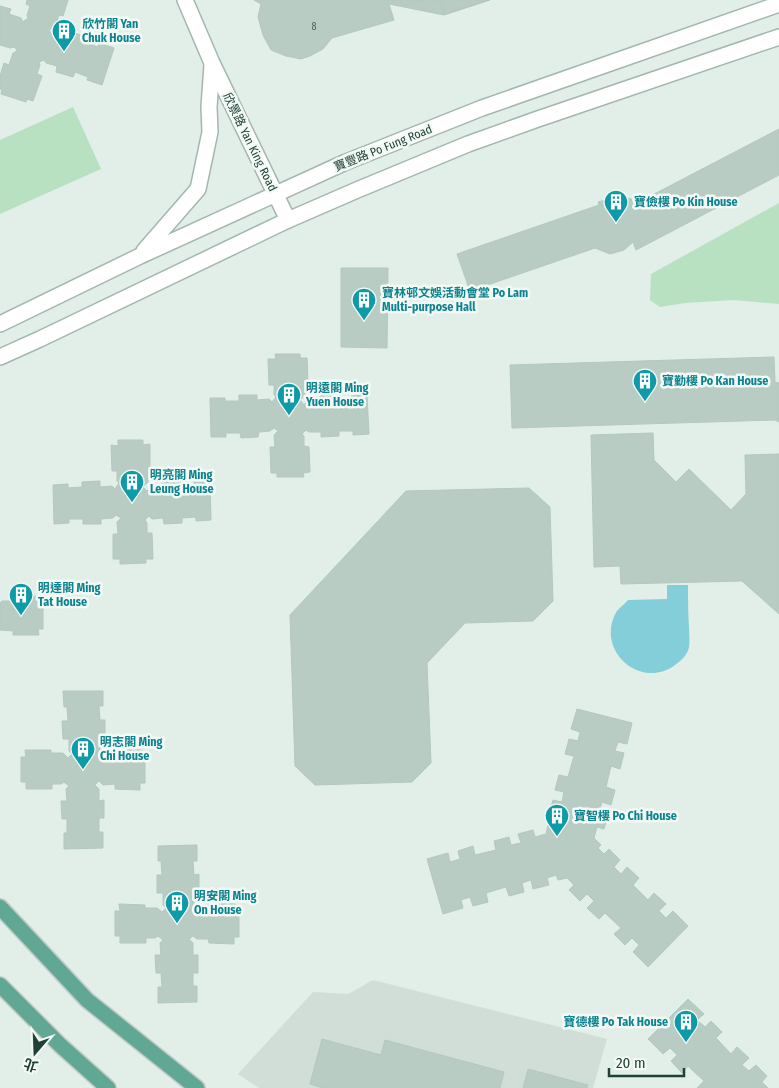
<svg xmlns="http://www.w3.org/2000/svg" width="779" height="1088" font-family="'Fira Sans Condensed','Noto Sans TC',sans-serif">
  <rect width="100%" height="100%" fill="#e2eee8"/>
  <polygon fill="#d0ded7" points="373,980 607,1039 593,1088 259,1088 238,1074 313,992 348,994"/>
  <g fill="#b8e1c2">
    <polygon points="73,107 101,169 0,214 0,140"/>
    <polygon points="779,203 779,304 734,300 685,303 660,307 650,300 651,274"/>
  </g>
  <path fill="#83ced9" d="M667,585H688C688,599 688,613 689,627C689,633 690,641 689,647C688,654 681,661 675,665C640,691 594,649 617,611C620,607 625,604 628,600L667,599Z"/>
  <g fill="#b9ccc4" stroke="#b3c8bf">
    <polygon points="27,0 68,0 63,16 59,15 55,27 49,30 52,35 56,33 67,37 69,31 86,37 85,42 98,47 99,43 114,48 102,85 87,80 88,77 75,72 73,77 56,72 57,66 46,63 44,60 39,62 40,65 37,74 42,76 33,101 27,99 26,102 1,94 2,89 0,89 0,76 4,63 9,65 13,53 17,51 15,47 10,48 0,45 0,6 11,9 9,14 21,18 23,22 28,18 27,15 30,6 26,4"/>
    <polygon points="254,0 490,0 444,15 389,4 394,20 332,38 323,49 310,56 301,59 286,56 271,50 263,35 258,17 261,4"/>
    <polygon points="400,0 422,0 402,6"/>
    <polygon points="440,0 489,0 445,14"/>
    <polygon points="779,129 779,175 636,250 633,242 624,250 610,254 595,248 470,291 457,254 599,205 598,202 620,196 631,199 637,203"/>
    <polygon points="341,268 388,268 387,348 341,347"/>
    <polygon points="275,354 300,354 300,358 307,358 308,383 305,383 305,396 300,400 304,405 307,401 320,401 320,395 337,394 338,400 352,399 351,396 367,395 369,434 353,435 353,431 339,431 339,436 321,437 321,432 309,432 306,430 302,434 304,436 304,446 309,447 310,472 303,473 304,477 277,477 277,473 271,473 270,447 275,447 274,435 278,431 274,428 270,431 259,432 258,437 241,438 240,433 226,433 226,437 211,437 210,398 225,398 225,401 239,401 239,395 257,395 257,400 269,399 272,402 276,397 274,395 274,385 269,385 268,359 276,359"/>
    <polygon points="774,357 775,382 779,383 779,422 775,420 512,428 510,365"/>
    <polygon points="653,433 654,460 676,482 689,469 731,510 746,494 745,455 779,454 779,614 742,581 621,584 620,566 594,567 591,435"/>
    <polygon points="118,440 143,440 143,445 150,444 150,470 148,470 148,482 143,487 147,491 150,488 162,488 162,481 180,481 181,486 195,486 194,482 210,482 211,520 196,521 196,517 182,518 182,523 164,524 163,518 152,519 149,516 145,520 147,523 147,533 152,533 153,559 146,559 146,563 120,564 120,559 113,559 113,534 118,534 117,522 121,518 116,515 113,518 101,519 101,524 83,524 83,519 69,519 69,523 54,524 53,485 68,484 68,488 82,487 82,482 100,481 100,487 112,486 115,489 119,483 117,481 117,471 112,471 111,445 118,446"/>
    <polygon points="529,488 550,507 553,601 533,621 465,623 427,663 431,763 412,782 315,785 295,766 290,615 406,491"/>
    <polygon points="13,596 39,596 39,602 43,602 43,629 38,629 39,635 13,635 13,631 0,630 0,603 2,601 12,601"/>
    <polygon points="63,691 103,691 103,706 99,706 100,720 105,720 105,738 100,738 100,751 97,753 101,757 104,755 114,755 114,750 141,750 141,757 145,757 145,783 140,783 140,790 115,789 115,784 103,785 99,781 95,785 99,789 99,801 104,800 104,818 99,818 99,832 103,832 103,848 64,849 64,833 67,833 67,819 62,819 61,801 67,801 66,789 69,786 64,782 61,784 52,784 52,789 26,789 26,782 21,782 21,757 26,757 25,750 51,750 51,753 63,753 68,758 72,754 69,751 69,739 63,739 62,721 68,721 67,707 64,707"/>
    <polygon points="577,709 632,723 627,744 618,742 615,751 624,753 620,769 611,766 606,787 615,790 611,805 602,802 599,812 608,814 604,829 597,827 594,838 601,845 598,848 604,854 609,849 620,860 614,867 621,874 627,867 639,878 633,885 648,900 654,893 666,904 659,911 666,918 673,911 688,926 648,967 633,952 639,945 632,938 625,945 614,934 621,928 605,913 599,919 587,908 594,901 587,894 580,901 569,890 574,885 567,878 558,880 556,875 547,878 549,885 533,889 531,880 522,883 524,892 509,896 506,887 486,893 488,902 473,906 470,897 461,900 463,908 443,914 427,859 448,853 450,862 460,859 458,851 473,846 475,855 496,850 494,841 509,837 511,845 521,843 518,834 533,830 535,837 546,834 548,825 553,826 555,817 549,815 553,800 562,802 564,792 555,790 559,775 568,777 574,756 565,754 569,739 578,741 580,732 571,729"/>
    <polygon points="197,845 197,861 193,861 194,875 199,874 199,892 194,893 194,905 192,907 195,911 198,910 208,910 208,904 235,904 235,911 239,911 239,937 234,937 234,944 209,943 208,939 197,939 193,936 189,939 193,943 193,955 198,955 198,973 193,973 193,986 197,986 197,1002 158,1003 158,987 162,987 161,973 156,973 155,955 161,955 160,943 163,940 158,936 155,938 146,938 146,943 120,943 120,936 115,936 115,911 120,911 119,904 145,905 145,908 157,908 162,912 166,908 163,905 163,893 157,893 157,875 162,875 161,861 158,861 158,846"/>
    <polygon points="688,999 704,1014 697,1020 705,1027 711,1021 722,1032 716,1038 731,1054 737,1047 749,1058 742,1065 749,1071 756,1065 767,1076 762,1082 768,1088 697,1088 704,1081 688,1066 682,1073 671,1061 677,1055 670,1048 663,1054 648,1039"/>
    <polygon points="322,1039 381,1055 385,1040 504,1072 500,1088 323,1088 310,1084"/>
    <polygon points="528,1069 588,1085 587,1088 523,1088"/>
  </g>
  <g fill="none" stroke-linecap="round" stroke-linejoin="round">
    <defs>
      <g id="minor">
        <polyline points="185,0 212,63 288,220"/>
        <polyline points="144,251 198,189 210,132 209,107 212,65"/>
        <polyline points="0,324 140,256 346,162 482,108 779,4"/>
        <polyline points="0,357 40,339 288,220 357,190 468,144 535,120 779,37"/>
      </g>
      <g id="major">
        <polyline points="0,907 87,1000 197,1088"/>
        <polyline points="0,985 60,1045 108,1088"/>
      </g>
    </defs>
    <use href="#minor" stroke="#a4b7af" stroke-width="18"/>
    <use href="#major" stroke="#c0cac7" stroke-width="18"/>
    <use href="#minor" stroke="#fff" stroke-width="15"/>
    <use href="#major" stroke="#61a894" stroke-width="15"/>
  </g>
  <defs>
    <symbol id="building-pin" viewBox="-11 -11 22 30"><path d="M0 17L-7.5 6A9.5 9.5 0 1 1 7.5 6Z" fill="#0f9aa8" stroke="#f3faf6"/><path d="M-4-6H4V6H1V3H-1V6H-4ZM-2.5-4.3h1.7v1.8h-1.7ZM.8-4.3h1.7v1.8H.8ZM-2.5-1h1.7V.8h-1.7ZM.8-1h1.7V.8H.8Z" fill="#fff"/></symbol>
  </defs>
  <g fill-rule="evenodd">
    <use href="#building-pin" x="50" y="17" width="28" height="38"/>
    <use href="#building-pin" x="602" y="188" width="28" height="38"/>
    <use href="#building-pin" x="350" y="286" width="28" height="38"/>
    <use href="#building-pin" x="631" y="367" width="28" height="38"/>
    <use href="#building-pin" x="275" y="381" width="28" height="38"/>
    <use href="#building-pin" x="118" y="468" width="28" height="38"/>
    <use href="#building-pin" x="7" y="581" width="28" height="38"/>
    <use href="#building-pin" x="69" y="735" width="28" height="38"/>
    <use href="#building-pin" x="543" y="802" width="28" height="38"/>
    <use href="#building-pin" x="163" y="889" width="28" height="38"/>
    <use href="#building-pin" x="672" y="1008" width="28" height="38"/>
  </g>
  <g text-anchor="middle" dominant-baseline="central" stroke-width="5" stroke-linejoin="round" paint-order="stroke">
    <g font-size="10" fill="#46645a">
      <text x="314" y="27">8</text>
    </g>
    <g font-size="12" font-weight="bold" fill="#0d838f" stroke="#f3faf6" text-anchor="start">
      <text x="82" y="24">欣竹閣 Yan<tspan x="82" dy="14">Chuk House</tspan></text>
      <text x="634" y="202">寶儉樓 Po Kin House</text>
      <text x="382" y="293">寶林邨文娛活動會堂 Po Lam<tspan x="382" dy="14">Multi-purpose Hall</tspan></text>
      <text x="662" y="381">寶勤樓 Po Kan House</text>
      <text x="306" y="388">明遠閣 Ming<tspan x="306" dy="14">Yuen House</tspan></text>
      <text x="150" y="475">明亮閣 Ming<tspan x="150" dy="14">Leung House</tspan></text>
      <text x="38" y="588">明達閣 Ming<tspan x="38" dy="14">Tat House</tspan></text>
      <text x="100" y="742">明志閣 Ming<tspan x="100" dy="14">Chi House</tspan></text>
      <text x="574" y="816">寶智樓 Po Chi House</text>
      <text x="194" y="896">明安閣 Ming<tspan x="194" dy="14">On House</tspan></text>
      <text x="668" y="1022" text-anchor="end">寶德樓 Po Tak House</text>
    </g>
    <g font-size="12" fill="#1f4137" stroke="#f3faf6">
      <text transform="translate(250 142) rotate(64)">欣景路 Yan King Road</text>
      <text transform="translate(383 148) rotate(-22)">寶豐路 Po Fung Road</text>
    </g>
  </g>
  <g transform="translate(35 1053) rotate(199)" stroke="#f3faf6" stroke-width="4" paint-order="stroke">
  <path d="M0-4L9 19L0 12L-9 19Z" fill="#1f4137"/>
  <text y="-8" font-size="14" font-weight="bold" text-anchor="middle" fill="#1f4137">北</text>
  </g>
  <path d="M609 1068v8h75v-8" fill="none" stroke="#1f4137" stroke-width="2.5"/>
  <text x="616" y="1068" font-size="15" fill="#1f4137" stroke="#f3faf6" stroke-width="4" paint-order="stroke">20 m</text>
</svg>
